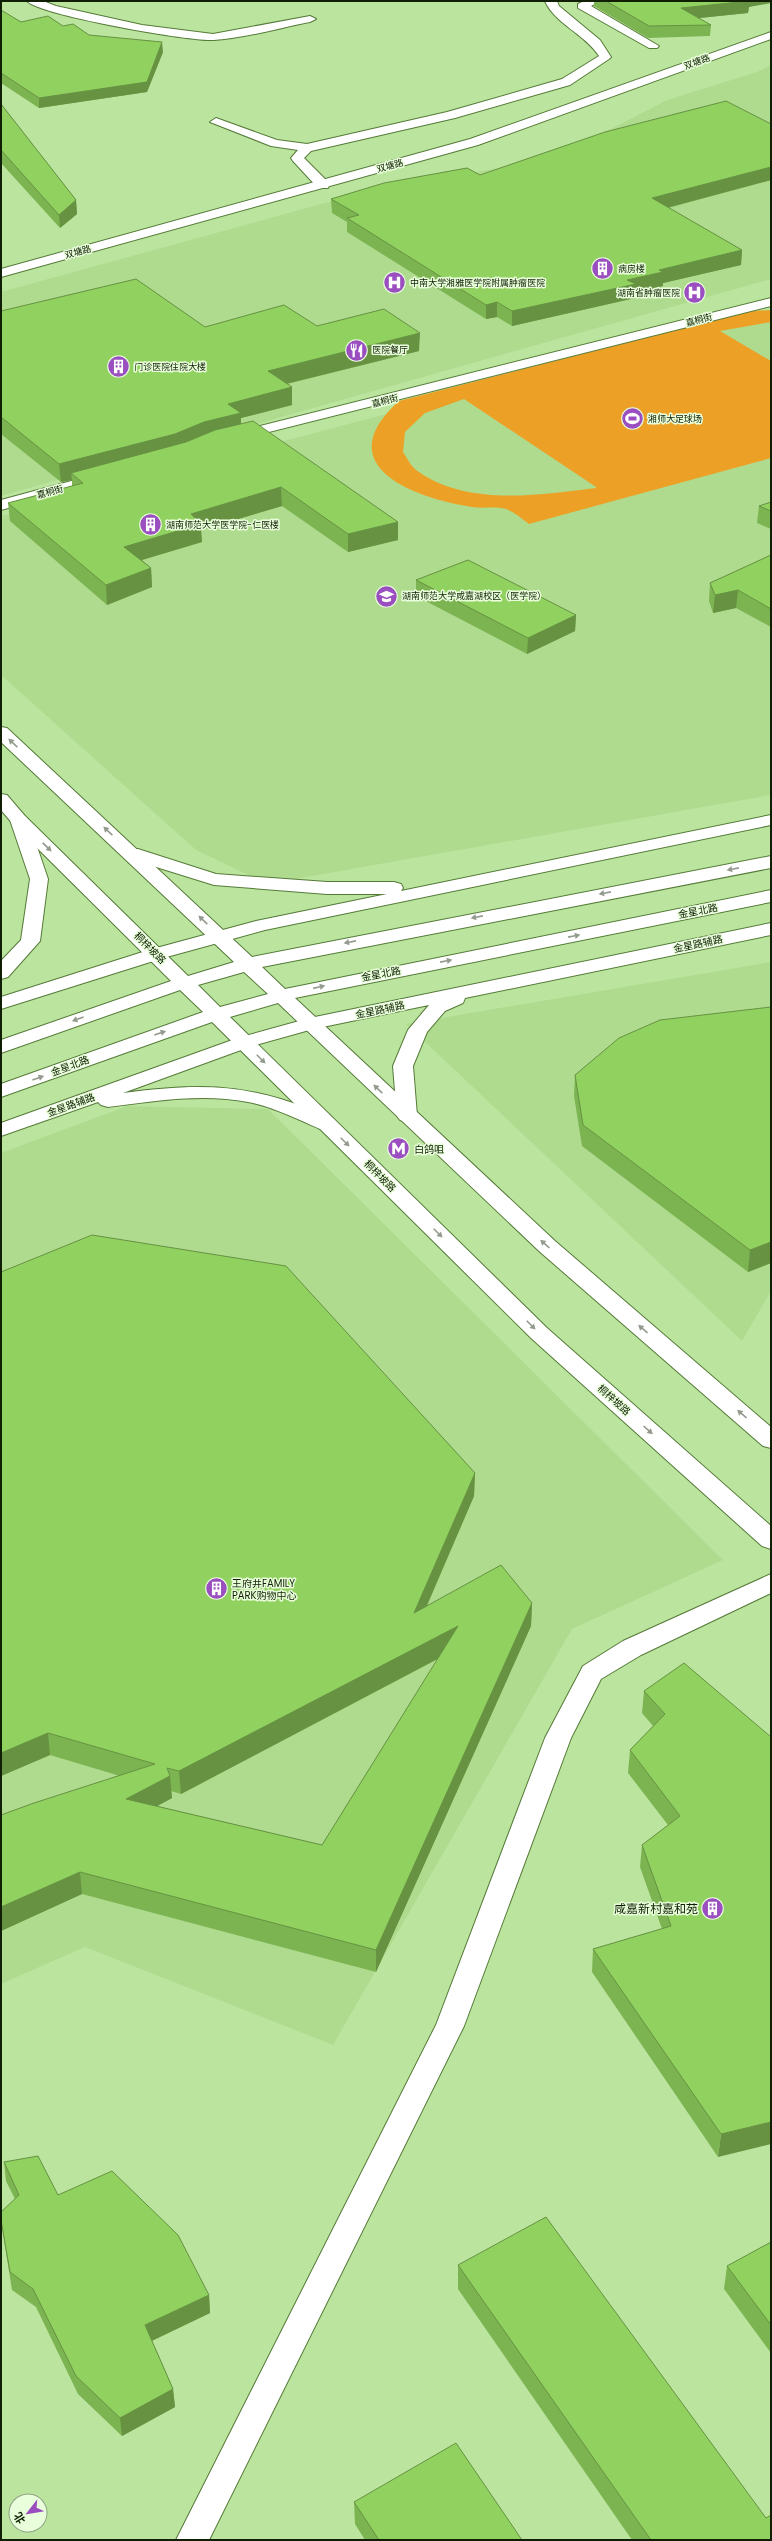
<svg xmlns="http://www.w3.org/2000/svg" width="772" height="2541" font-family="Poppins,'Noto Sans SC',sans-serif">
  <rect width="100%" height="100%" fill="#bbe59f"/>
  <g fill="#afdb8f">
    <polygon points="771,65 771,279 1,496 1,292 361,193 555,158 667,100 757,72"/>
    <polygon points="771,312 771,795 267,884 196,850 1,675 1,516"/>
    <polygon points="771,962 771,1291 742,1341 406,1024"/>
    <polygon points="127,1106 268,1109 723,1560 572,1629 333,2045 85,1947 1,1984 1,1153"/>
  </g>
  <path fill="#eca126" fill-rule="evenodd" d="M771,310V322L720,331L771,361V458L529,524C522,519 514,512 506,509C495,506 482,509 472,507C414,498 327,466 399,401L749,311ZM464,399L596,487V488C539,495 466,507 416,470C411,466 407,458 403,452L405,432L425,413Z"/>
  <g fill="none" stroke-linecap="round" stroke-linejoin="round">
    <defs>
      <g id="street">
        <path d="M27,1H43L56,6L142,25L213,34L310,16L316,19L310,22C279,28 246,38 214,40C192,42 38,15 27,1Z"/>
        <path d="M545,1H557L559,6L600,40L611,57L609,59L570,85L455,118L311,151L304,158L328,182L329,185L328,188H318L293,161L291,158L298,150L271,146L210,122L216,118L277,140L307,144L447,112L562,79L599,56C585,34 555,24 545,1Z"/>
        <polygon points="584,1 600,1 591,6 659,46 657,48 649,48 578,8 578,4"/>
        <polygon points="771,298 771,306 237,440 230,436 232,433"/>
        <polygon points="101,473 109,478 106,481 1,510 1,500"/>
        <polygon points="771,1574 771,1593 641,1655 601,1679 571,1738 464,2026 209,2540 176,2540 436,2025 545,1738 583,1666 623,1641"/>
      </g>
      <g id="secondary">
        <polygon points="771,32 771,39 478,145 1,277 1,269 470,139"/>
        <polygon points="19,815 25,816 28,820 48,879 40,941 8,977 1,979 1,961 21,940 30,879 10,820 13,816"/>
        <polygon points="771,815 771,825 265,930 163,958 1,1009 1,997 149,950 256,921 387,894 327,894 214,885 124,857 122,853 124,849 138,849 216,874 327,882 394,882 401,884 403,888 401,891"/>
        <path d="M771,923V935L465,998L463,1003L445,1011L427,1032L413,1066L417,1116L414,1120L407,1122L400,1120L397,1116L393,1066L408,1030L429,1005L313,1029L252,1046L123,1093C193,1084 242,1082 309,1109C318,1113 332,1117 337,1125L334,1129L327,1131L320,1129C297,1119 273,1107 248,1102C203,1093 154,1101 108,1107L101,1105L98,1102L1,1136V1123L238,1038L310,1018Z"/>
      </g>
      <path id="primary" d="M1,727L7,728L252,957L771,856V868L262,967L285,989L771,890V902L295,998L555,1241L771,1427V1448L763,1446L539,1251L278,1003L230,1017L547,1328L771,1526V1549L762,1546L531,1338L212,1022L1,1097V1084L203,1012L180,990L1,1053V1040L171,981L13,824L1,810V794L7,795L25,816L188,976L234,962L1,742ZM244,972L268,994L220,1007L198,985Z"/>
    </defs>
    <use href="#street" stroke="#557a38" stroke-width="2"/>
    <use href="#secondary" stroke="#557a38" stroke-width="2"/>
    <use href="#primary" stroke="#557a38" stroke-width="2"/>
    <use href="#street" fill="#fff" fill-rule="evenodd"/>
    <use href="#secondary" fill="#fff" fill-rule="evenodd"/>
    <use href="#primary" fill="#fff" fill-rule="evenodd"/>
  </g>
  <g fill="#7db452" fill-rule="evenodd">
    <polygon points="594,1 771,1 749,7 748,13 699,18 711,25 710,36 648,38 594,6"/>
    <polygon points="1,10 21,22 63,26 89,35 163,52 147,92 39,108 1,83"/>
    <polygon points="1,104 76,200 77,214 60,228 1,163"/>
    <polygon points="771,124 771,180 668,208 742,250 741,265 663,283 663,286 635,293 635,298 512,326 497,317 486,319 347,232 347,222 332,213 331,199 480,175"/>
    <polygon points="1,311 205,327 317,326 419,351 287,384 292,405 241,418 241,424 398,540 348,552 282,506 201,530 202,542 142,560 151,568 152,587 107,605 10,521 8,503 72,486 72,480 61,482 1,434"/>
    <polygon points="771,502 771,529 757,523 759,506"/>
    <polygon points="771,555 771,627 736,608 713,613 709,601 710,583"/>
    <polygon points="416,580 576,615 575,631 527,654 416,596"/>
    <polygon points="771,1007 771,1263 748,1272 582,1146 574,1096 575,1075"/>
    <path d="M1,1272L475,1473L474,1496L427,1606L532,1603L531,1626L376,1972L82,1894L1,1931V1815L120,1776L50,1755L1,1776ZM438,1659L322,1845L157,1806L172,1798L171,1791L181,1794Z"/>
    <polygon points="644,1691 771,1737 718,2157 592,1972 593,1949 662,1929 640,1867 642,1845 668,1825 628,1773 630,1750 653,1726 642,1713"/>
    <polygon points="4,2162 58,2195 209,2295 210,2313 152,2341 173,2389 175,2407 122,2436 78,2394 36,2307 12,2290 1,2221 15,2199 6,2181"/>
    <polygon points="771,2242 771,2353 724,2289 727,2266"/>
    <polygon points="458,2265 766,2518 771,2540 632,2540 458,2289"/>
    <polygon points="354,2502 522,2540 365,2540 355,2524"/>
  </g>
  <g fill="#669242">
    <polygon points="741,1 771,1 771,3 749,7 748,13 680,20 681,8"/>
    <polygon points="162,42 163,52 147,92 39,108 39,98"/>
    <polygon points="771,167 771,180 651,212 652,198"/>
    <polygon points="76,200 77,214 60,228 59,215"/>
    <polygon points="742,250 741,265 663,283 663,286 635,293 635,298 512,326 512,311 627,280 659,270"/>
    <polygon points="497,302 497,317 486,319 486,305"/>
    <polygon points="420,333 419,351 269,388 268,371"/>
    <polygon points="292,387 292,405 241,418 241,430 71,473 72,480 61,482 59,464 228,404"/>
    <polygon points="281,487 282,506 201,530 202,542 125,565 124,547 191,514"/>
    <polygon points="398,522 398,540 348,552 348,534"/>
    <polygon points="151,568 152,587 107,605 106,585"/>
    <polygon points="738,590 736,608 713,613 715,595"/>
    <polygon points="576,615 575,631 527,654 528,638"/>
    <polygon points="1,852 2,861 1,867"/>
    <polygon points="771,1242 771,1263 748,1272 750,1250"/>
    <polygon points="475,1473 474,1496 414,1635 414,1613"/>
    <polygon points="532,1603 531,1626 376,1972 376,1950"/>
    <polygon points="458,1626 458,1648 181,1794 179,1771"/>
    <polygon points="48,1733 50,1755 1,1776 1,1753"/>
    <polygon points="170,1776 172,1798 128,1822 126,1799"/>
    <polygon points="80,1872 82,1894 1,1931 1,1907"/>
    <polygon points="771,2122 771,2144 718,2157 721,2134"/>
    <polygon points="209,2295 210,2313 147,2343 145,2325"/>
    <polygon points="173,2389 175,2407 122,2436 120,2418"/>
  </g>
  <g fill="#91d15f" stroke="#669242" fill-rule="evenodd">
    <polygon points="606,1 749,1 681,8 711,25 649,26"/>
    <polygon points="1,10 21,22 48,16 63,26 73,24 89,35 162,42 147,82 39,98 1,73"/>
    <polygon points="726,101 771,124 771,167 652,198 742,250 659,270 663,272 627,280 636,284 512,311 497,302 486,305 347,218 359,215 331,199 384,183 467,168 480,175 605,132"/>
    <polygon points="1,104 76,200 59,215 1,150"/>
    <polygon points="136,279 205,327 284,305 317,326 384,309 420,333 268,371 292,387 228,404 241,413 204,422 175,434 59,464 1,417 1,311"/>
    <polygon points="253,421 398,522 348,534 281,487 191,514 201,524 124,547 151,568 106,585 8,503 83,483 71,473 186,442 215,430"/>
    <polygon points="771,502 771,511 759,506"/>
    <polygon points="771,555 771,609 738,590 715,595 710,583"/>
    <polygon points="468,560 576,615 528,638 416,580"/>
    <polygon points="771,1007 771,1242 750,1250 583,1125 575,1075 619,1038 660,1020"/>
    <path d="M92,1235L286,1266L475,1473L414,1613L501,1565L532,1603L376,1950L80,1872L1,1907V1815L34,1803L155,1764L48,1733L1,1753V1272ZM458,1626L322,1845L126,1799L170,1776L167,1768L179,1771Z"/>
    <polygon points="684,1663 771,1737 771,2122 721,2134 593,1949 671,1926 642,1845 680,1816 630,1750 665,1714 644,1691"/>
    <polygon points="38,2156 58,2195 112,2171 178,2235 209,2295 145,2325 173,2389 120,2418 76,2376 33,2289 10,2272 1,2220 1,2212 19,2195 4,2162"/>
    <polygon points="546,2217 766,2518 771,2515 771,2540 651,2540 458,2265"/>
    <polygon points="771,2242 771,2325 727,2266"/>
    <polygon points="456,2443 522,2540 379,2540 354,2502"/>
  </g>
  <defs><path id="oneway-solid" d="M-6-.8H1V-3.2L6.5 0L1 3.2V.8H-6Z"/></defs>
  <g fill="#939a8e">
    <use href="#oneway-solid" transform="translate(13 743) rotate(-137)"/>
    <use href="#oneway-solid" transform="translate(108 831) rotate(-137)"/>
    <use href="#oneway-solid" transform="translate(47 847) rotate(44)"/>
    <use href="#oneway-solid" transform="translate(733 869) rotate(169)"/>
    <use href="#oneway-solid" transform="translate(605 893) rotate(169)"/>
    <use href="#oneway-solid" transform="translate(477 917) rotate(169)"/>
    <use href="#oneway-solid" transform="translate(203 920) rotate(-136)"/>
    <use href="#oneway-solid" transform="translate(574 936) rotate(-11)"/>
    <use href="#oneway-solid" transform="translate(350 942) rotate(169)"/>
    <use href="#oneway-solid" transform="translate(446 961) rotate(-11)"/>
    <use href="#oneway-solid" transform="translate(319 987) rotate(-13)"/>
    <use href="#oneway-solid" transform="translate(78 1019) rotate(160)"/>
    <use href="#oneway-solid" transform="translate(160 1033) rotate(-19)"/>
    <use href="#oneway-solid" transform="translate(261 1059) rotate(45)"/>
    <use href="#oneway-solid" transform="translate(38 1078) rotate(-20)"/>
    <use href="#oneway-solid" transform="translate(378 1089) rotate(-137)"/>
    <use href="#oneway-solid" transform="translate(345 1142) rotate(45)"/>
    <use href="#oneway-solid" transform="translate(438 1233) rotate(45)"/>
    <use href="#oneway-solid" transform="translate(545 1244) rotate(-138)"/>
    <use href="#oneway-solid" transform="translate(531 1325) rotate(45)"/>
    <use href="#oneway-solid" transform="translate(643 1329) rotate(-139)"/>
    <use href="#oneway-solid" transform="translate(742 1414) rotate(-139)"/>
    <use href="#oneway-solid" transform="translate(648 1430) rotate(42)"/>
  </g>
  <defs>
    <symbol id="building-disc" viewBox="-11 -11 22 22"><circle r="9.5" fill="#9a4ec0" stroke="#e9ffdb"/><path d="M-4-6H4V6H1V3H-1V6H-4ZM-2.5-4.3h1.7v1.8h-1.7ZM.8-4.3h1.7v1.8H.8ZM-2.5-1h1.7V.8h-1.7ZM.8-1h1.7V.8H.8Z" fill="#fff"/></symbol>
    <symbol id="hospital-disc" viewBox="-11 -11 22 22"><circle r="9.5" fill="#9a4ec0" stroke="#e9ffdb"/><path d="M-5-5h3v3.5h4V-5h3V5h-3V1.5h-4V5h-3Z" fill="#fff"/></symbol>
    <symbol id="restaurant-disc" viewBox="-11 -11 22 22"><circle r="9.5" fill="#9a4ec0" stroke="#e9ffdb"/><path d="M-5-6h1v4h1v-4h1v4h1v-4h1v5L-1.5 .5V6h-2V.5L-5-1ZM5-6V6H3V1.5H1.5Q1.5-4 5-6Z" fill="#fff"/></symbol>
    <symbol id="stadium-disc" viewBox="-11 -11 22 22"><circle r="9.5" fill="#9a4ec0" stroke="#e9ffdb"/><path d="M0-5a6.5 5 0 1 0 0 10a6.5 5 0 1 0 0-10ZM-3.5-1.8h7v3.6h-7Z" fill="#fff"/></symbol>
    <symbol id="university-disc" viewBox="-11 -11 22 22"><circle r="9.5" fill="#9a4ec0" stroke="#e9ffdb"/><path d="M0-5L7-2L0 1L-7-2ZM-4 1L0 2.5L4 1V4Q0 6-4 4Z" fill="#fff"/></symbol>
    <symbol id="metro-disc" viewBox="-11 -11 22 22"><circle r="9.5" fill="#9a4ec0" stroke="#e9ffdb"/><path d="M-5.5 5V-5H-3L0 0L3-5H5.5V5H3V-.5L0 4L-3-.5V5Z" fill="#fff"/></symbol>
  </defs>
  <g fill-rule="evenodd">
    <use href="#building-disc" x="590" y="256" width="25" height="25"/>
    <use href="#hospital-disc" x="382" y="270" width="25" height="25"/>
    <use href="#hospital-disc" x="682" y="280" width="25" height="25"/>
    <use href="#restaurant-disc" x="344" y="338" width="25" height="25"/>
    <use href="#building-disc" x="106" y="354" width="25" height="25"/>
    <use href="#stadium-disc" x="620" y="406" width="25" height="25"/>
    <use href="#building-disc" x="138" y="512" width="25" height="25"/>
    <use href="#university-disc" x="374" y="584" width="25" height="25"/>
    <use href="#metro-disc" x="386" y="1136" width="25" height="25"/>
    <use href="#building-disc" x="204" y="1576" width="25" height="25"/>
    <use href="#building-disc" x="700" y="1896" width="25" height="25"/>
  </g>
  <g text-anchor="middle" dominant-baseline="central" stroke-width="3" stroke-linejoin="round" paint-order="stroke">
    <g font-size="9" fill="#101f04" stroke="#e9ffdb">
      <text transform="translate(697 62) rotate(-20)">双塘路</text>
      <text transform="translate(390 166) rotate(-16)">双塘路</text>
      <text transform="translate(78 252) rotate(-15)">双塘路</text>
      <text transform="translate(699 320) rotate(-14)">嘉桐街</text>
      <text transform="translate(385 401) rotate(-14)">嘉桐街</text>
      <text transform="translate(50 492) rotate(-15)">嘉桐街</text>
    </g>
    <g font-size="9" fill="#101f04" stroke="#e9ffdb" text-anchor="start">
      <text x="618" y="269">病房楼</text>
      <text x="410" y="283">中南大学湘雅医学院附属肿瘤医院</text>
      <text x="680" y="293" text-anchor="end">湖南省肿瘤医院</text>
      <text x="372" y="350">医院餐厅</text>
      <text x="134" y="367">门诊医院住院大楼</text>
      <text x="648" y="419">湘师大足球场</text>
      <text x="166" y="525">湖南师范大学医学院-仁医楼</text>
      <text x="402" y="596">湖南师范大学咸嘉湖校区（医学院）</text>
    </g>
    <g font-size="10" fill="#101f04" stroke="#e9ffdb">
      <text transform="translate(698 911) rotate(-11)">金星北路</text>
      <text transform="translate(698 944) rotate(-12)">金星路辅路</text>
      <text transform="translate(150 948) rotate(45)">桐梓坡路</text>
      <text transform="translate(381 974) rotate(-11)">金星北路</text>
      <text transform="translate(380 1010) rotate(-12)">金星路辅路</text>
      <text transform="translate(70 1066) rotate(-20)">金星北路</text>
      <text transform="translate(71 1105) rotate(-20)">金星路辅路</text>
      <text transform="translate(380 1176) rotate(45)">桐梓坡路</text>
      <text transform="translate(614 1400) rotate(42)">桐梓坡路</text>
    </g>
    <g font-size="10" fill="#101f04" stroke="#e9ffdb" text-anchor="start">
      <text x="414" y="1149">白鸽咀</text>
      <text x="232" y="1583">王府井FAMILY<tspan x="232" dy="12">PARK购物中心</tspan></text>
    </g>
    <g font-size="12" fill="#101f04" stroke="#e9ffdb" text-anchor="end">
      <text x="698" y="1908">咸嘉新村嘉和苑</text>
    </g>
  </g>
  <rect width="772" height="2541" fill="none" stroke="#101f04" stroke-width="4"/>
  <g transform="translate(28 2513) rotate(239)"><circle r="19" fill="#e9ffdb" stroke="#92a585"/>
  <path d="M0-3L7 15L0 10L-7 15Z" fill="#9a4ec0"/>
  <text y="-6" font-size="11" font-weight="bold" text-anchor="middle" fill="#101f04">北</text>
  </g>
</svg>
